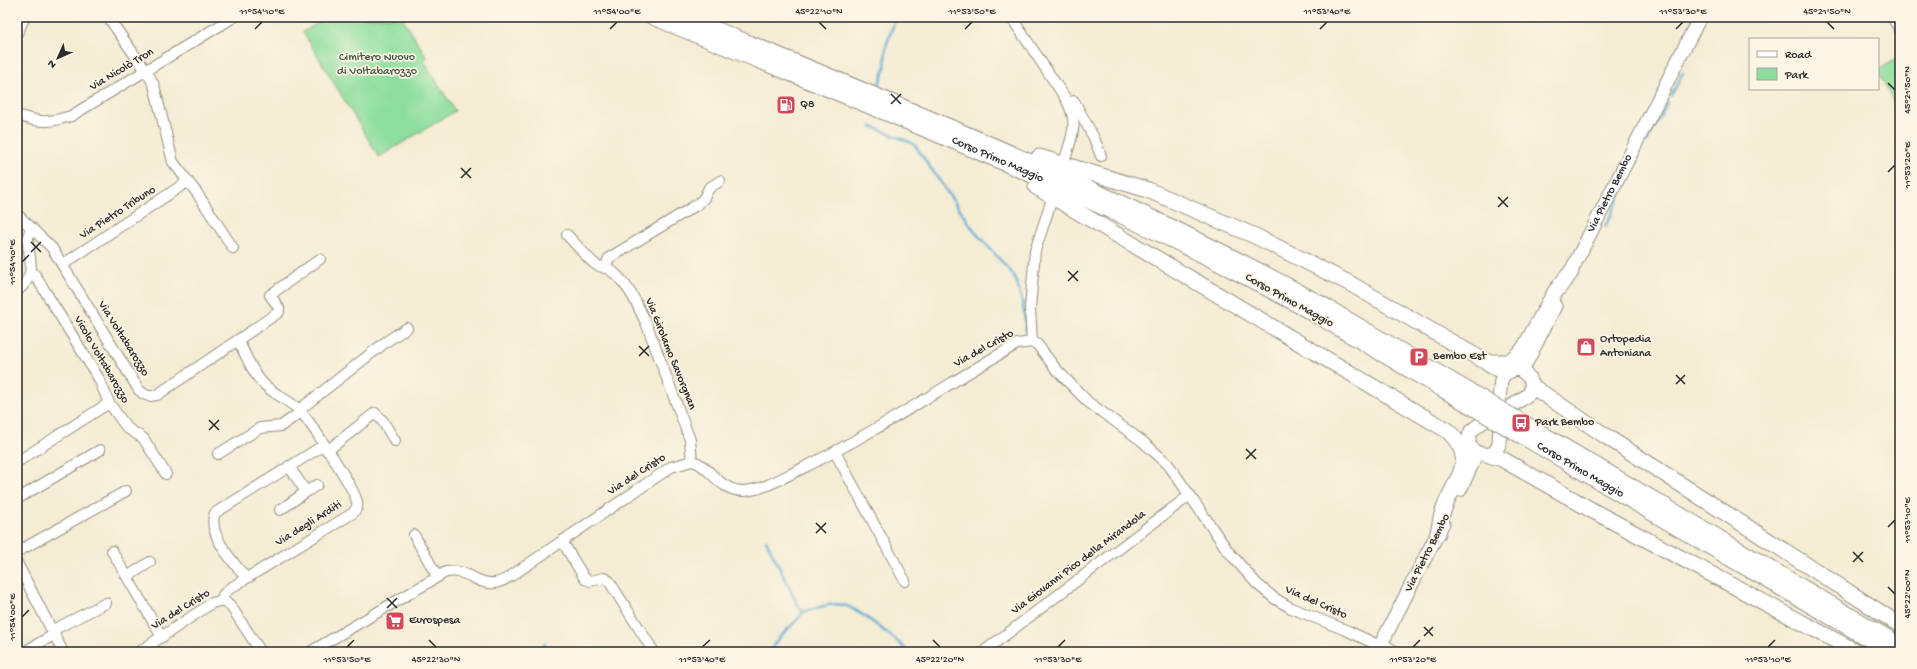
<svg xmlns="http://www.w3.org/2000/svg" width="1917" height="669" font-family="'Gochi Hand',sans-serif">
  <rect width="100%" height="100%" fill="#fcf5e5"/>
  <filter id="ink" filterUnits="userSpaceOnUse"><feTurbulence type="fractalNoise" baseFrequency=".025" numOctaves="2"/><feDisplacementMap in="SourceGraphic" scale="8" xChannelSelector="R" yChannelSelector="G"/><feConvolveMatrix kernelMatrix="1 2 1 2 8 2 1 2 1" color-interpolation-filters="sRGB"/></filter>
  <filter id="wash" filterUnits="userSpaceOnUse"><feTurbulence type="fractalNoise" baseFrequency=".012" numOctaves="4" result="noise"/><feDisplacementMap in="SourceGraphic" scale="16" xChannelSelector="R" yChannelSelector="G"/><feGaussianBlur stdDeviation="0.9" result="paint"/><feColorMatrix in="noise" values="0 0 0 0 0 0 0 0 0 0 0 0 0 0 0 0 0 1.4 0 .05"/><feComposite in="paint" operator="in"/></filter>
  <g filter="url(#wash)">
    <rect width="100%" height="100%" fill="#f4ecd3"/>
    <g fill="#8dde9e" stroke="#5c8464">
      <polygon points="328,17 402,17 427,58 424,61 455,111 379,157 303,32"/>
      <polygon points="1900,57 1900,116 1878,70"/>
    </g>
    <g fill="none" stroke-linecap="round" stroke-linejoin="round">
      <g stroke="#5aaad5" stroke-width="2.5">
        <polyline points="879,84 885,69 886,46 896,17"/>
        <polyline points="1671,96 1683,73"/>
        <polyline points="871,126 914,144 975,232 1012,273 1017,283 1023,305 1026,331"/>
        <polyline points="1647,143 1668,102"/>
        <polyline points="1605,227 1639,157"/>
        <path d="M766,540L799,607L803,612C817,609 829,602 843,605C856,607 899,641 908,652"/>
        <polyline points="544,643 549,652"/>
        <path d="M771,652C775,636 795,626 803,612"/>
      </g>
    </g>
  </g>
  <g filter="url(#ink)">
    <g fill="none" stroke-linecap="round" stroke-linejoin="round">
      <defs>
        <g id="minor">
          <polyline points="108,17 148,74 154,85 173,162 197,193 233,248"/>
          <path d="M1011,17L1066,99C1078,122 1074,131 1066,156"/>
          <polyline points="1892,17 1900,30"/>
          <polyline points="17,33 25,17"/>
          <polyline points="1074,101 1094,138 1101,156"/>
          <path d="M17,115C40,123 48,123 71,116L234,17"/>
          <path d="M17,214L52,248L139,390C145,396 149,397 157,395L279,312V308L270,295L320,259"/>
          <path d="M567,235C574,242 589,260 595,264C599,267 605,267 609,269C628,282 638,306 647,325L690,440L692,461"/>
          <polyline points="62,265 187,182"/>
          <polyline points="605,268 609,258 698,204 704,198 709,188 720,181"/>
          <polyline points="31,273 35,275 99,379 109,403 127,428 143,438 166,474"/>
          <path d="M17,291C46,269 18,245 32,228"/>
          <polyline points="1032,342 1030,308 1035,251 1050,205"/>
          <polyline points="299,410 387,341 407,328"/>
          <polyline points="327,451 375,413 382,420 395,441"/>
          <polyline points="835,452 905,581"/>
          <polyline points="218,454 260,428 281,426 301,412"/>
          <polyline points="17,462 109,403"/>
          <polyline points="306,492 317,485"/>
          <polyline points="17,499 100,450"/>
          <polyline points="280,510 306,492 289,466"/>
          <polyline points="414,535 437,576"/>
          <polyline points="562,541 585,579 590,581 604,578 609,581 654,652"/>
          <polyline points="112,551 162,637"/>
          <polyline points="17,552 126,491"/>
          <polyline points="17,563 63,652"/>
          <polyline points="127,577 150,562"/>
          <path d="M246,578C234,563 206,533 215,513L324,445"/>
          <path d="M223,600V595L229,589L353,513C356,509 358,507 357,502C355,489 311,423 301,412C289,399 271,394 260,380C250,368 246,354 238,341"/>
          <polyline points="53,630 106,603"/>
          <polyline points="1382,643 1396,652"/>
          <polyline points="24,652 55,634"/>
          <polyline points="139,652 212,603 223,600 230,605 261,652"/>
          <path d="M310,652L446,572C468,568 476,585 494,583C500,583 506,579 511,576L671,467L692,461L698,463C713,472 722,491 743,491C763,490 782,478 799,470C873,434 946,385 1017,344L1032,342L1037,344L1056,369L1088,402L1142,441L1168,464L1228,551L1257,584L1274,598L1291,608L1348,631L1380,646"/>
          <polyline points="983,652 1190,495"/>
        </g>
        <g id="major">
          <path id="s1" d="M1566,281L1700,17"/>
          <polygon points="1519,369 1530,378 1532,386 1529,394 1509,408 1500,424 1499,445 1494,453 1489,455 1477,453 1469,445 1469,437 1471,431 1488,418 1499,399 1501,380 1504,375 1509,371"/>
          <polyline points="1522,371 1555,306"/>
          <polyline points="1460,490 1477,453"/>
          <polyline points="1377,652 1443,523"/>
        </g>
        <g id="highway">
          <path id="s2" d="M653,17C877,110 1106,197 1318,316"/>
          <path d="M686,17C901,106 1119,193 1323,305"/>
          <path d="M1039,157L1148,190L1255,236L1349,283L1486,362C1493,368 1499,371 1509,371"/>
          <path d="M1036,187L1448,431C1478,460 1457,475 1445,506C1441,514 1440,524 1438,533"/>
          <polyline points="1491,362 1509,362 1523,350 1555,292 1571,272"/>
          <polyline points="1532,386 1607,437 1900,625"/>
          <polyline points="1489,455 1502,459 1595,512 1857,652"/>
          <polyline points="1682,516 1900,645"/>
          <polyline points="1676,527 1891,652"/>
        </g>
      </defs>
      <use href="#minor" stroke="#908c7f" stroke-width="12"/>
      <use href="#major" stroke="#908c7f" stroke-width="15"/>
      <use href="#highway" stroke="#908c7f" stroke-width="17"/>
      <use href="#minor" stroke="#fff" stroke-width="10"/>
      <use href="#major" stroke="#fff" stroke-width="13"/>
      <use href="#highway" stroke="#fff" stroke-width="15"/>
      <defs>
        <g id="highway-bridge">
          <polyline points="1323,305 1682,516"/>
          <path id="s3" d="M1318,316L1676,527"/>
        </g>
      </defs>
      <use href="#highway-bridge" stroke="#908c7f" stroke-width="17" stroke-linecap="butt"/>
      <use href="#highway-bridge" stroke="#fff" stroke-width="15"/>
    </g>
  </g>
  <path fill="none" stroke="#2b2b2b" stroke-width="1.5" d="M819,22L826,29M1827,22L1834,29M255,29L262,22M610,29L617,22M965,29L972,22M1320,29L1327,22M1676,29L1683,22M1888,83L1895,90M891,94L901,104M891,104L901,94M461,168L471,178M1888,172L1895,165M461,178L471,168M1498,197L1508,207M1498,207L1508,197M31,242L41,252M31,252L41,242M22,262L29,255M1068,271L1078,281M1068,281L1078,271M639,346L649,356M639,356L649,346M1676,375L1685,384M1676,384L1685,375M209,420L219,430M209,430L219,420M1246,449L1256,459M1246,459L1256,449M816,523L826,533M1888,527L1895,520M816,533L826,523M1853,552L1863,562M1853,562L1863,552M1888,587L1895,594M387,598L397,608M387,608L397,598M22,617L29,610M1424,627L1433,636M1424,636L1433,627M429,640L436,647M933,640L940,647M347,647L354,640M702,647L710,640M1058,647L1065,640M1413,647L1420,640M1768,647L1775,640"/>
  <defs>
    <symbol id="fuel-square" viewBox="-11 -11 22 22"><rect x="-9" y="-9" width="18" height="18" rx="4" fill="#d1495b" stroke="#fcf5e5"/><path d="M-5.5-6h7V0h2V4h1.3V-2.5L3-4.5l.8-.8L6-3V5H2.5V1h-1V6h-7ZM-4.2-4.7v3.2H.2V-4.7Z" fill="#fff"/></symbol>
    <symbol id="shop-square" viewBox="-11 -11 22 22"><rect x="-9" y="-9" width="18" height="18" rx="4" fill="#d1495b" stroke="#fcf5e5"/><path d="M-5-2.5h2.3a2.7 3.5 0 0 1 5.4 0H5L5.5 6h-11ZM-1.5-2.5h3a1.5 2.3 0 0 0-3 0Z" fill="#fff"/></symbol>
    <symbol id="parking-square" viewBox="-11 -11 22 22"><rect x="-9" y="-9" width="18" height="18" rx="4" fill="#d1495b" stroke="#fcf5e5"/><path d="M-3.5-5.5H1a3.5 3.5 0 0 1 0 7H-1V5.5H-3.5ZM-1-3.4V-.6H.8a1.4 1.4 0 0 0 0-2.8Z" fill="#fff"/></symbol>
    <symbol id="bus-square" viewBox="-11 -11 22 22"><rect x="-9" y="-9" width="18" height="18" rx="4" fill="#d1495b" stroke="#fcf5e5"/><path d="M-5-6H5V4H4V6H2V4H-2V6H-4V4H-5ZM-3.5-4V0h7V-4ZM-3.5 1.2v1.5H-2V1.2ZM2 1.2v1.5H3.5V1.2Z" fill="#fff"/></symbol>
    <symbol id="supermarket-square" viewBox="-11 -11 22 22"><rect x="-9" y="-9" width="18" height="18" rx="4" fill="#d1495b" stroke="#fcf5e5"/><path d="M-6-5.5h2.5l.6 2H6L4.5 2H-2.5L-4.4-4H-6ZM-1.5 3.2a1.3 1.3 0 1 0 .1 0ZM3 3.2a1.3 1.3 0 1 0 .1 0Z" fill="#fff"/></symbol>
  </defs>
  <g fill-rule="evenodd">
    <use href="#fuel-square" x="775" y="94" width="22" height="22"/>
    <use href="#shop-square" x="1575" y="336" width="22" height="22"/>
    <use href="#parking-square" x="1408" y="346" width="22" height="22"/>
    <use href="#bus-square" x="1510" y="412" width="22" height="22"/>
    <use href="#supermarket-square" x="384" y="610" width="22" height="22"/>
  </g>
  <g text-anchor="middle" dominant-baseline="central" stroke-width="3.5" stroke-linejoin="round" paint-order="stroke">
    <g font-size="12" fill="#445848" stroke="#fcf5e5">
      <text x="377" y="58">Cimitero Nuovo<tspan x="377" dy="14">di Voltabarozzo</tspan></text>
    </g>
    <g font-size="12" fill="#2b2b2b" stroke="#fcf5e5">
      <text transform="translate(122 70) rotate(-31)">Via Nicolò Tron</text>
      <text stroke="none"><textPath href="#s2" startOffset="373">Corso Primo Maggio</textPath></text>
      <text stroke="none"><textPath href="#s1" startOffset="98">Via Pietro Bembo</textPath></text>
      <text transform="translate(118 213) rotate(-33)">Via Pietro Tribuno</text>
      <text transform="translate(1289 301) rotate(29)">Corso Primo Maggio</text>
      <text transform="translate(123 339) rotate(58)">Via Voltabarozzo</text>
      <text transform="translate(984 349) rotate(-29)">Via del Cristo</text>
      <text transform="translate(670 354) rotate(68)">Via Girolamo Savorgnan</text>
      <text transform="translate(101 360) rotate(60)">Vicolo Voltabarozzo</text>
      <text stroke="none"><textPath href="#s3" startOffset="304">Corso Primo Maggio</textPath></text>
      <text transform="translate(637 475) rotate(-33)">Via del Cristo</text>
      <text transform="translate(309 524) rotate(-32)">Via degli Arditi</text>
      <text transform="translate(1428 553) rotate(-63)">Via Pietro Bembo</text>
      <text transform="translate(1079 563) rotate(-37)">Via Giovanni Pico della Mirandola</text>
      <text transform="translate(1316 603) rotate(24)">Via del Cristo</text>
      <text transform="translate(181 610) rotate(-32)">Via del Cristo</text>
    </g>
    <g font-size="12" fill="#2b2b2b" stroke="#fcf5e5" text-anchor="start">
      <text x="800" y="105">Q8</text>
      <text x="1600" y="340">Ortopedia<tspan x="1600" dy="14">Antoniana</tspan></text>
      <text x="1433" y="357">Bembo Est</text>
      <text x="1535" y="423">Park Bembo</text>
      <text x="409" y="621">Eurospesa</text>
    </g>
  </g>
  <rect width="1917" height="669" fill="none" stroke="#fcf5e5" stroke-width="44"/>
  <rect x="1749" y="38" width="130" height="52" fill="#fcf5e5" stroke="#a8a49b"/>
  <rect x="1757" y="51" width="20" height="6" fill="#ffffff" stroke="#a8a49b"/>
  <text x="1785" y="58" font-size="12" fill="#2b2b2b">Road</text>
  <rect x="1757" y="68" width="20" height="12" fill="#8dde9e" stroke="#a8a49b"/>
  <text x="1785" y="78" font-size="12" fill="#2b2b2b">Park</text>
  <g transform="translate(58 58) rotate(225)" stroke="#fcf5e5" stroke-width="3" paint-order="stroke">
  <path d="M0-3L7 15L0 10L-7 15Z" fill="#2b2b2b"/>
  <text y="-6" font-size="11" font-weight="bold" text-anchor="middle" fill="#2b2b2b">N</text>
  </g>
  <rect x="22" y="22" width="1873" height="625" fill="none" stroke="#2b2b2b" stroke-width="1.5"/>
  <g font-size="10" text-anchor="middle" fill="#2b2b2b">
    <text x="262" y="14">11°54'10"E</text>
    <text x="617" y="14">11°54'00"E</text>
    <text x="819" y="14">45°22'10"N</text>
    <text x="972" y="14">11°53'50"E</text>
    <text x="1327" y="14">11°53'40"E</text>
    <text x="1683" y="14">11°53'30"E</text>
    <text x="1827" y="14">45°21'50"N</text>
    <text transform="translate(1906 90) rotate(-90)" y="4">45°21'50"N</text>
    <text transform="translate(1906 165) rotate(-90)" y="4">11°53'20"E</text>
    <text transform="translate(11 262) rotate(-90)" y="4">11°54'10"E</text>
    <text transform="translate(1906 520) rotate(-90)" y="4">11°53'10"E</text>
    <text transform="translate(1906 594) rotate(-90)" y="4">45°22'00"N</text>
    <text transform="translate(11 617) rotate(-90)" y="4">11°54'00"E</text>
    <text x="347" y="662">11°53'50"E</text>
    <text x="436" y="662">45°22'30"N</text>
    <text x="702" y="662">11°53'40"E</text>
    <text x="940" y="662">45°22'20"N</text>
    <text x="1058" y="662">11°53'30"E</text>
    <text x="1413" y="662">11°53'20"E</text>
    <text x="1768" y="662">11°53'10"E</text>
  </g>
</svg>
